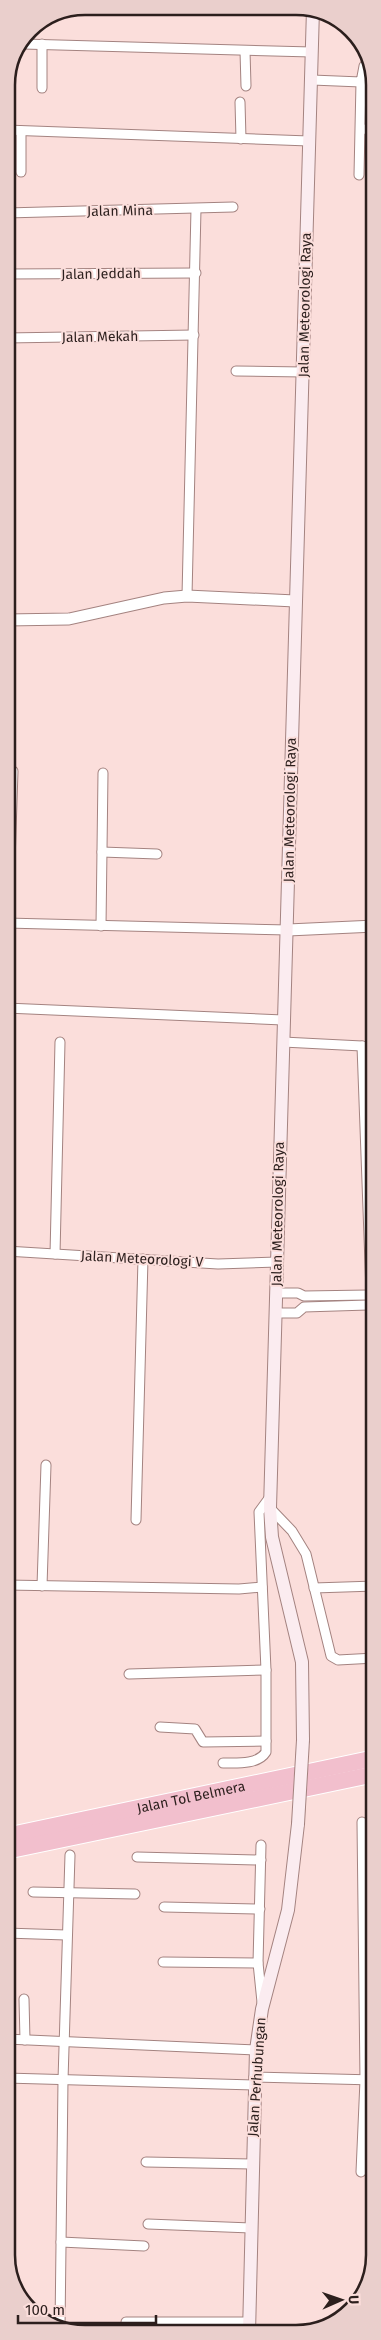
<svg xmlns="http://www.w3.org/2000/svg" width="381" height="2340" font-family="'Fira Sans',sans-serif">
  <rect width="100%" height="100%" fill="#fbdedb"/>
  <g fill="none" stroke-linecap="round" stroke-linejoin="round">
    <defs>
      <g id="minor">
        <polyline points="292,9 317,9"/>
        <polyline points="23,44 312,52"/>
        <polyline points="245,51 246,86"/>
        <polyline points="312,80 361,82 364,66 367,62"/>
        <polyline points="42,88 42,44"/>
        <polyline points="240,102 241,139"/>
        <polyline points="362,129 375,130"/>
        <polyline points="6,130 309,141"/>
        <polyline points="21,172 21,131"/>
        <polyline points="359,175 361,82"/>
        <polyline points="6,213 233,207"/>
        <polyline points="6,274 196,273"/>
        <polyline points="6,338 194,335"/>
        <polyline points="236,371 304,372"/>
        <polyline points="187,596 196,209"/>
        <polyline points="102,852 157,854"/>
        <polyline points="6,923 288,930"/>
        <polyline points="8,923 13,771"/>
        <polyline points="101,926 103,773"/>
        <polyline points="6,1008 283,1020"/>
        <polyline points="283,1042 362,1046 375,1049"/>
        <polyline points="362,1046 371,1291"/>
        <polyline points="6,1251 218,1264 277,1262"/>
        <polyline points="55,1254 60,1042"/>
        <polyline points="277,1293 298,1293 304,1296 368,1295"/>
        <polyline points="373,1311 375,1388"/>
        <polyline points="276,1313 297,1313 304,1307 368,1305"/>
        <polyline points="270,1508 292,1531 306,1554 331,1656 338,1660 375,1658"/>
        <polyline points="136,1520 143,1259"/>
        <polyline points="6,1585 239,1589 262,1587"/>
        <polyline points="42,1586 46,1465"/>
        <polyline points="314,1588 375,1586"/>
        <polyline points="129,1674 266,1670"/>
        <polyline points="160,1727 195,1729 203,1742 266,1741"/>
        <path d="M223,1763C236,1763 258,1765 266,1752V1670L259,1512L270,1497"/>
        <polyline points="261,1845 258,1963 262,2002"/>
        <polyline points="137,1857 261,1860"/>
        <polyline points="33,1892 135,1894"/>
        <polyline points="164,1907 260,1909"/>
        <polyline points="6,1933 66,1935"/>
        <polyline points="163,1962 258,1963"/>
        <polyline points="24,1999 25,2040"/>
        <polyline points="6,2039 256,2050"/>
        <polyline points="254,2077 375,2080"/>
        <polyline points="6,2078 254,2085"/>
        <polyline points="146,2162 252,2164"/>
        <polyline points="361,2172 365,2080 362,1822"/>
        <polyline points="148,2224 251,2228"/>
        <polyline points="61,2242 144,2246"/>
        <polyline points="126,2322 249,2322"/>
        <polyline points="60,2328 63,2080 70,1855"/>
      </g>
      <g id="tertiary">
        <polyline points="6,620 69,619 164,598 187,596 295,601"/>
        <polyline points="288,930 375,926"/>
      </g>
      <g id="secondary">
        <polyline points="303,1740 302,1662 272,1537 270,1508 313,9"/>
        <polyline points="249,2333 256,2050 262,2009 288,1910 298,1824"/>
      </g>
      <g id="motorway">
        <path id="s1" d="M6,1836L375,1758"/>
        <polyline points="6,1851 375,1774"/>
      </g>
    </defs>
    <use href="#minor" stroke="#a48380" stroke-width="11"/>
    <use href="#tertiary" stroke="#a48380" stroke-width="13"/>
    <use href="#secondary" stroke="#a48380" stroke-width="14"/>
    <use href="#motorway" stroke="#fff" stroke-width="18"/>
    <use href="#minor" stroke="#fff" stroke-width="9"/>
    <use href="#tertiary" stroke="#fff" stroke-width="11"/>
    <use href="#secondary" stroke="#fbecf0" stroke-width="12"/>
    <use href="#motorway" stroke="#f2bfcd" stroke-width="16"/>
    <defs>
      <polyline id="secondary-bridge" points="298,1824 303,1740"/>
    </defs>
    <use href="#secondary-bridge" stroke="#a48380" stroke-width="14" stroke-linecap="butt"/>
    <use href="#secondary-bridge" stroke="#fbecf0" stroke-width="12"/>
  </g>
  <g text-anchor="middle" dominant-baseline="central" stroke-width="4" stroke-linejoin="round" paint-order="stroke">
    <g font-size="14" fill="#2c1f1d" stroke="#fbdedb">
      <text transform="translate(120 211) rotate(-1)">Jalan Mina</text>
      <text transform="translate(101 274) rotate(-1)">Jalan Jeddah</text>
      <text transform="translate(305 305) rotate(-89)">Jalan Meteorologi Raya</text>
      <text transform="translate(100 337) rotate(-1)">Jalan Mekah</text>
      <text transform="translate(290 810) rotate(-89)">Jalan Meteorologi Raya</text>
      <text transform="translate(278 1214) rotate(-89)">Jalan Meteorologi Raya</text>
      <text transform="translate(142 1259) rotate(3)">Jalan Meteorologi V</text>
      <text stroke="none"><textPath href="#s1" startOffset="189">Jalan Tol Belmera</textPath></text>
      <text transform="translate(257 2077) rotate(-86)">Jalan Perhubungan</text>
    </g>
  </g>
  <path d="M0 0H381V2340H0ZM85 15H296A70 70 0 0 1 366 85V2255A70 70 0 0 1 296 2325H85A70 70 0 0 1 15 2255V85A70 70 0 0 1 85 15Z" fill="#eacfcc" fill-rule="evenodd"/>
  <path fill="none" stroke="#2c1f1d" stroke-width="2.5" d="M85 15H296A70 70 0 0 1 366 85V2255A70 70 0 0 1 296 2325H85A70 70 0 0 1 15 2255V85A70 70 0 0 1 85 15Z"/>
  <g transform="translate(341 2300) rotate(88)" stroke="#fbdedb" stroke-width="4" paint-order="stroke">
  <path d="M0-4L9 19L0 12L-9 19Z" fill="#2c1f1d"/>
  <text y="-8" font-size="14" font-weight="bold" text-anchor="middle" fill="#2c1f1d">U</text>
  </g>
  <path d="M18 2315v8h138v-8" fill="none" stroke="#2c1f1d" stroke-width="2.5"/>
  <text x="25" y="2315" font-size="15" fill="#2c1f1d" stroke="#fbdedb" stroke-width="4" paint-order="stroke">100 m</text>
</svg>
